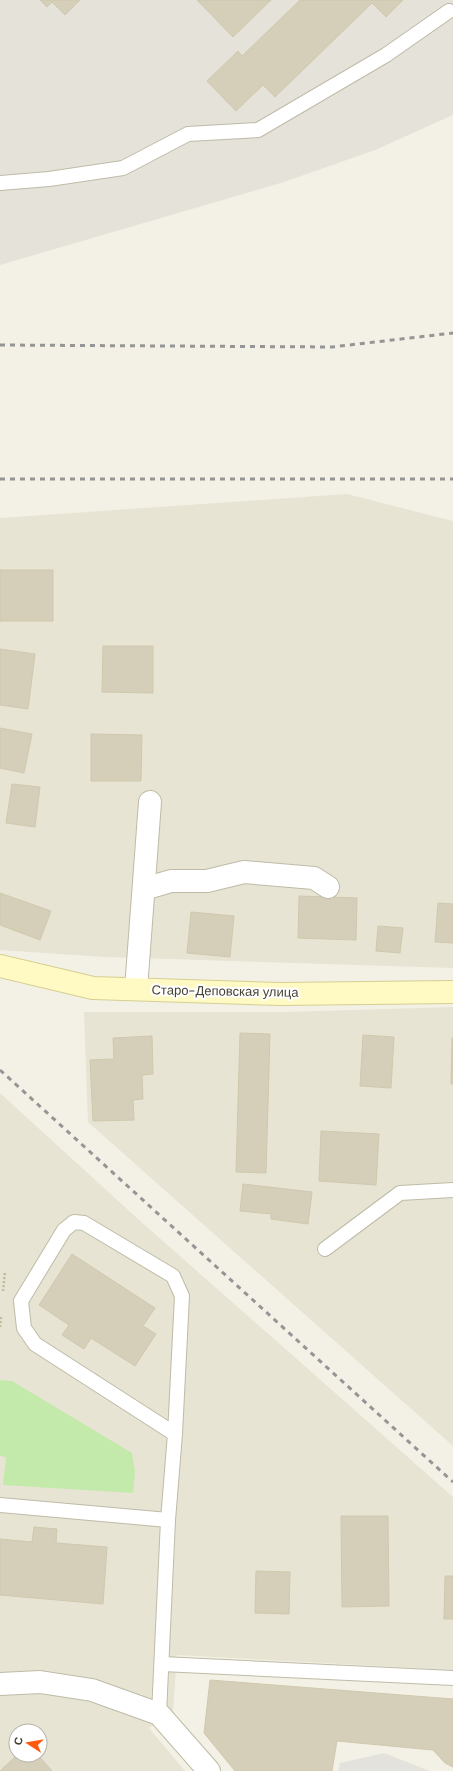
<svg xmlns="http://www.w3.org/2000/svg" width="453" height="1771" font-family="'DM Sans',sans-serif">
  <rect width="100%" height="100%" fill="#f3f1e5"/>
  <g fill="#e7e4d3" fill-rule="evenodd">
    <polygon points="347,494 453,521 453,968 104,957 0,950 0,518"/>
    <polygon points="453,1007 453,1446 88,1122 84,1012 284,1012"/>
    <path d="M0,1093L138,1219L453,1497V1670L177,1655L173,1712L149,1728L185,1771H0ZM16,1731H40V1755H16Z"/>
  </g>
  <polygon fill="#e5e2da" points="0,0 453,0 453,115 375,150 284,182 0,265"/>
  <polygon fill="#c4eaab" points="0,1380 12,1381 132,1453 135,1473 133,1493 3,1485 6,1457 0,1456"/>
  <polygon fill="#e4e2dd" points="384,1753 430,1771 338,1771 340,1763"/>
  <g fill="#d5cfba" stroke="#d0c8ad">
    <polygon points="40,0 80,0 65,15 52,2 47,7"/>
    <polygon points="197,0 271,0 233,37"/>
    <polygon points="300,0 403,0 386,17 372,3 275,97 263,85 236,111 207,81 238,51 242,56"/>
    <rect x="0" y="570" width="53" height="51"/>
    <polygon points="103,646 153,646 153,693 102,692"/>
    <polygon points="0,649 35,654 28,709 0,705"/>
    <polygon points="0,728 32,734 24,773 0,768"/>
    <polygon points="91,734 142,735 141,781 91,781"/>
    <polygon points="12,784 40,787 35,827 6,823"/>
    <polygon points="0,893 51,911 40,940 0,925"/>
    <polygon points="299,896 357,898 356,940 298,938"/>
    <polygon points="438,903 453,904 453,943 435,942"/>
    <polygon points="191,912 234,916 230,957 187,953"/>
    <polygon points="378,926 403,928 400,953 376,951"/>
    <polygon points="240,1033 270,1034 266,1173 236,1172"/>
    <polygon points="363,1035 394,1037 391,1088 360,1086"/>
    <polygon points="152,1036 153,1074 142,1075 143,1099 133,1100 134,1120 93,1121 90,1060 114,1059 113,1038"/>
    <polygon points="452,1038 453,1038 453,1084 451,1084"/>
    <polygon points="321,1131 379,1134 376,1185 319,1181"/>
    <polygon points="243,1184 312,1192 308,1224 271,1219 271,1214 240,1211"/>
    <polygon points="72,1254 155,1308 143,1326 156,1334 135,1366 91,1338 84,1349 62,1335 69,1325 39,1305"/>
    <polygon points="341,1516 388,1516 389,1606 342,1607"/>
    <polygon points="34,1527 57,1529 56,1543 107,1547 103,1604 0,1595 0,1539 32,1542"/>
    <polygon points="256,1571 290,1572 289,1614 255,1613"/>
    <polygon points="445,1576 453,1576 453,1619 444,1619"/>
    <polygon points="210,1680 453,1699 453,1767 445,1763 433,1750 337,1741 332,1771 235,1771 204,1733"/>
    <polygon points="17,1755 38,1755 52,1771 0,1771"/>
  </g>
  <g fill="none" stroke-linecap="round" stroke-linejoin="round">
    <defs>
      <g id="lane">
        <polyline points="0,183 49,179 123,168 188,134 258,130 386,55 449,11"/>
        <polyline points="325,1249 400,1193 453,1190"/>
        <polyline points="0,1505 168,1520"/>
        <polyline points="162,1664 453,1678"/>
        <polyline points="159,1714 168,1520 175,1434 182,1296 173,1276 84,1223 74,1222 64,1230 21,1301 24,1328 35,1344 175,1434"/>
      </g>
      <g id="street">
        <polyline points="144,889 171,881 207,881 244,872 314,878 328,887"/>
        <polyline points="136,989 150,802"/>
        <polyline points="0,1684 40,1682 92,1690 159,1714 209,1771"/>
      </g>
      <polyline id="secondary" points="0,966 93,988 281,994 453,992"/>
    </defs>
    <use href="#lane" stroke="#bfbba7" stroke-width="16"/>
    <use href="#street" stroke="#bfbba7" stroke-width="24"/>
    <use href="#secondary" stroke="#d6ce92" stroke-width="24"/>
    <g stroke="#c1b998" stroke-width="2.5" stroke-dasharray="2 2" stroke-linecap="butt">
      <polyline points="3,1291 5,1271"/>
      <polyline points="0,1327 1,1316"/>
    </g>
    <use href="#lane" stroke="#fff" stroke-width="14"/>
    <use href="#street" stroke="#fff" stroke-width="22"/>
    <use href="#secondary" stroke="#fffac3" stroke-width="22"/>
    <g stroke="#959595" stroke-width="3" stroke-dasharray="5 5" stroke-linecap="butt">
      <polyline points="0,345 332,347 453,333"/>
      <polyline points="0,479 453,479"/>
      <polyline points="0,1070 453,1482"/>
    </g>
  </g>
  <g text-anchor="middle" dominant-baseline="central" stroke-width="4" stroke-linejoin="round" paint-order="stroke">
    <g font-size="13" fill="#464234" stroke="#fff">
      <text transform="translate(225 991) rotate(1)">Старо-Деповская улица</text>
    </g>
  </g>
  <g transform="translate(28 1743) rotate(282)"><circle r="19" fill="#ffffff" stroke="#b5b3ae"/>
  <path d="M0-3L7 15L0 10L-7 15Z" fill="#ff5910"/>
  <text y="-6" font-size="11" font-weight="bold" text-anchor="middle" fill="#464234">С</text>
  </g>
</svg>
